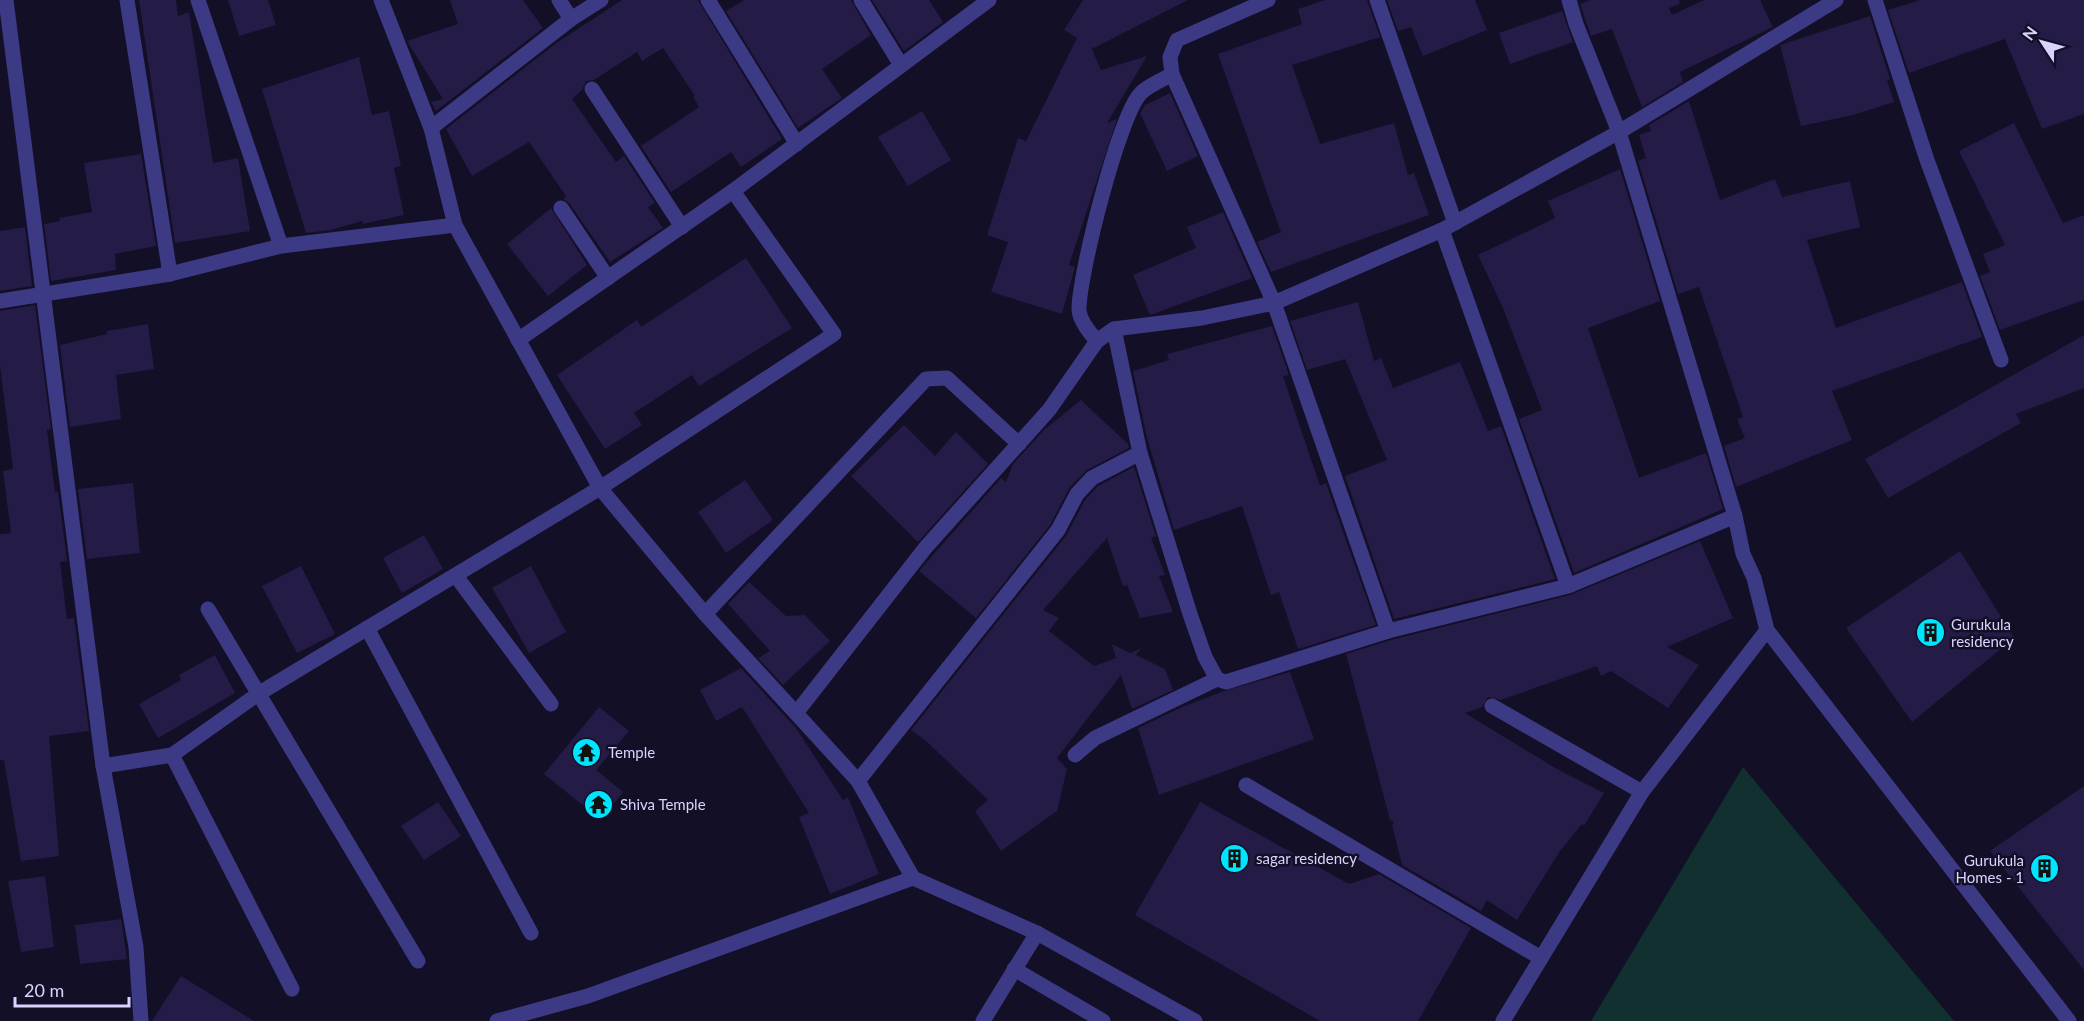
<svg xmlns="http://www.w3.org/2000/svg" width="2084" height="1021" font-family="Lato,sans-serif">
  <rect width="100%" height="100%" fill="#130f26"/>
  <polygon fill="#12302f" points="1743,767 1954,1021 1591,1021"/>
  <g fill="#241b47">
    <polygon points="139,0 176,0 178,16 189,12 213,163 238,158 250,231 175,243"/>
    <polygon points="228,0 268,0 276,25 239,36"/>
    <polygon points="450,0 523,0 543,28 436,111 431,102 443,99 407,41 458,24"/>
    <polygon points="622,0 698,0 782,139 741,167 731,152 671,192 641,146 699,107 693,97 695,96 663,48 642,61 637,52 594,80 586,81 582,90 572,99 616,162 624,156 655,203 648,207 663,228 610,262 569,203 563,199 566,196 529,142 472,176 446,129 555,44"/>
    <polygon points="744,0 851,0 871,35 822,69 842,98 798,128 726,11"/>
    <polygon points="872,0 929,0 943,22 904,51"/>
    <polygon points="1083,0 1188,0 1094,48 1091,47 1101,70 1147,56 1107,123 1117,119 1069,265 1075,267 1062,314 991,292 1008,242 987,235 1018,138 1026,141 1077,38 1064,30"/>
    <polygon points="1325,0 1367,0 1380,37 1292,65 1320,144 1394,123 1408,175 1414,173 1429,215 1271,272 1257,242 1281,232 1218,54 1302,24 1298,9"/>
    <polygon points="1387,0 1475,0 1487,30 1423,56 1411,27 1398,31"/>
    <polygon points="1591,0 1679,0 1680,4 1669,8 1672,15 1704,0 1760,0 1773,27 1680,72 1683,82 1642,107 1612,29 1591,36 1580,4"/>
    <polygon points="1920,0 2084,0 2084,114 2042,129 2005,39 1909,73 1888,10"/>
    <polygon points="1562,11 1573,42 1510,64 1499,33"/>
    <polygon points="1870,16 1890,79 1887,80 1894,102 1853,115 1801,126 1780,45"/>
    <polygon points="359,57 372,115 389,111 401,166 394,168 404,215 363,224 362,221 331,230 306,233 262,89"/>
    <polygon points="1170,93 1198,156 1167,171 1140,113 1145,105"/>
    <polygon points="1689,101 1720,200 1775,179 1782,197 1850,181 1860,227 1807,240 1836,328 1962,282 1982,337 1832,391 1852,440 1736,487 1724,446 1745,438 1737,419 1743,417 1699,287 1678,294 1638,161 1646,158 1639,135 1651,131 1649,125"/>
    <polygon points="922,111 951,160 908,186 878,137"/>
    <polygon points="2014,123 2063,223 2084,215 2084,300 2000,330 1980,276 1990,272 1983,254 2005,245 1959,151"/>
    <polygon points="141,154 156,246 115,254 116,270 51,281 44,224 60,221 59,218 92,212 84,163"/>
    <polygon points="1620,169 1660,301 1588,328 1639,478 1706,453 1723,509 1574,573 1519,419 1542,410 1503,308 1478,255 1555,218 1548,201"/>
    <polygon points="551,208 587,265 548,296 507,244"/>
    <polygon points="1223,212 1252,278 1150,315 1133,275 1196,248 1187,227"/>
    <polygon points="25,227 32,286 0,291 0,231"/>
    <polygon points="746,258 792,328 699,386 692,375 634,413 642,425 605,449 557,375 637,320 641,327"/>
    <polygon points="1358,302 1374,361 1381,358 1393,388 1460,362 1488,431 1501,426 1555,579 1394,619 1345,476 1387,460 1345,359 1307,370 1290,321"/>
    <polygon points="35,305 51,429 47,430 55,492 58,491 67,561 60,562 67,619 74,618 89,731 49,736 59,856 21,861 4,760 0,760 0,534 11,533 3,471 13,469 0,366 0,311"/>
    <polygon points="148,324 154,369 116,375 121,419 70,427 60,345 107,334 107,331"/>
    <polygon points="1272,326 1289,375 1283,376 1320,486 1326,483 1376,625 1298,649 1279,592 1271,595 1242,506 1174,530 1146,434 1133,371 1169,360 1167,354"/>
    <polygon points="2084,335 2084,388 2016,414 2021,423 1888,498 1865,459"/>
    <polygon points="1081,400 1128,444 1129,448 1087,470 1070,487 1050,525 976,618 919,571 1001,478 1006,482 1013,464 1045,429"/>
    <polygon points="904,425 935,456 956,432 988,464 918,542 851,476"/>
    <polygon points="1134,467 1156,536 1151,538 1165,575 1159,576 1173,612 1140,618 1127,585 1123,586 1107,538 1043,610 1059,618 1049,631 1094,666 1116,658 1112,644 1130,653 1142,648 1136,655 1165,669 1173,690 1132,709 1121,675 1057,758 1067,769 1057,811 1001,851 975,811 988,800 926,741 911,730 1066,536 1085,500 1098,486"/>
    <polygon points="745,480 773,520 726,553 698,512"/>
    <polygon points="133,483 140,553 87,559 78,489"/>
    <polygon points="424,535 443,569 402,593 383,558"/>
    <polygon points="1700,541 1733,618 1667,647 1699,665 1668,708 1611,671 1601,676 1597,666 1501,700 1488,697 1482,707 1465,713 1557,769 1604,793 1584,826 1582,824 1560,851 1517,920 1487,900 1481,911 1402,865 1392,825 1394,822 1390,820 1346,654 1391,640 1570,595"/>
    <polygon points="1960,551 2014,638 1912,722 1846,628"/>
    <polygon points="301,566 335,634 297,653 262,586"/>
    <polygon points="531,566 566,632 529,653 492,588"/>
    <polygon points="749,582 786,616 805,615 830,641 783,685 758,658 770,651 728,604"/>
    <polygon points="215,655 235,693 158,738 139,704 181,680 179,675"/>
    <polygon points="741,668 796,728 843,800 848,797 879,874 830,894 799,817 809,813 742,707 716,721 700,690"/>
    <polygon points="1290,672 1314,739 1159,795 1138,728 1182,707 1224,691"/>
    <polygon points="599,707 629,731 596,770 623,792 601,820 544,774"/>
    <polygon points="2084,786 2084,970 1990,851"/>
    <polygon points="438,802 461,836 424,860 401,826"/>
    <polygon points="1200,802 1349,884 1379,874 1471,928 1418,1021 1320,1021 1135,915"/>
    <polygon points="45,876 54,947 21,952 8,881"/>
    <polygon points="121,919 127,959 80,964 75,925"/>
    <polygon points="181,976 254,1021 152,1021"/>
  </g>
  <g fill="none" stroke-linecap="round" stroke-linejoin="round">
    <g stroke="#3d3a85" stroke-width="15">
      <polyline points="6,0 103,766 136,947 141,1021"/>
      <polyline points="127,0 170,274"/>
      <polyline points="198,0 281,246"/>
      <polyline points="381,0 431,128 455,225 600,488 705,614 858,781 913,878"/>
      <polyline points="559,0 571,19"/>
      <polyline points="708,0 797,144"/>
      <polyline points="861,0 901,65"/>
      <polyline points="1268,0 1177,40 1170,57 1172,74 1274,303 1388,631 1568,586"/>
      <polyline points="1377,0 1455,223"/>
      <polyline points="1875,0 1927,160 2001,360"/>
      <polyline points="592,89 682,227"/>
      <polyline points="431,128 571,19 601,0"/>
      <polyline points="561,208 608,278"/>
      <polyline points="1442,230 1568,586 1735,516 1619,132 1576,24 1569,0"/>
      <polyline points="0,301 170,274 281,246 455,225"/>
      <polyline points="1114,329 1140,453 1190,614 1205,657 1217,679 1226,682 1388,631"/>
      <polyline points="518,340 733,191 989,0"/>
      <path d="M1097,341C1090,333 1079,320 1079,309C1079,275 1119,115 1141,93C1149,85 1163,80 1172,74"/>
      <polyline points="1735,516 1743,554 1754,578 1767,630 2069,1021"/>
      <polyline points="456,576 551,704"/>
      <polyline points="208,609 418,961"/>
      <polyline points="705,614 926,379 947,378 1019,444"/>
      <polyline points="367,628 531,933"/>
      <polyline points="1492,706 1642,792"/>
      <polyline points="797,712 926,547 1049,410 1097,341 1114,329 1202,318 1274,303 1442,230 1619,132 1836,0"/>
      <polyline points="172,755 292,989"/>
      <polyline points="1075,755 1095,738 1217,679"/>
      <polyline points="103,766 172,755 258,694 600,488 834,334 733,191"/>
      <polyline points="858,781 1058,530 1077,494 1092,478 1140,453"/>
      <polyline points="1246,785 1541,958"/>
      <polyline points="1014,969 1103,1021"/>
      <polyline points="497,1021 588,996 913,878 1037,933 1195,1021"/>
      <polyline points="983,1021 1037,933"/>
      <polyline points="1503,1021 1642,792 1767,630"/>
    </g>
  </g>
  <defs>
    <symbol id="building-disc" viewBox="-11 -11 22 22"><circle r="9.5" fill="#00e5ff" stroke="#130f26"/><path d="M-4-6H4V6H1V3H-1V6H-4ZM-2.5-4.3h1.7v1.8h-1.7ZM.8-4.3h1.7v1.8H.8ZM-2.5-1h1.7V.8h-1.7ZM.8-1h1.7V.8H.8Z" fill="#111"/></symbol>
    <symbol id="temple-disc" viewBox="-11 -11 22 22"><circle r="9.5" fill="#00e5ff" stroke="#130f26"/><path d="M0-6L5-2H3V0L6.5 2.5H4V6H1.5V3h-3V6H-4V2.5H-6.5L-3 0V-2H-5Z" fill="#111"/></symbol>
  </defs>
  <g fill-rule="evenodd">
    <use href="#building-disc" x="1914" y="616" width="33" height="33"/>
    <use href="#temple-disc" x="570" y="736" width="33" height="33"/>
    <use href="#temple-disc" x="582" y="788" width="33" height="33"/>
    <use href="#building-disc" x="1218" y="842" width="33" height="33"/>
    <use href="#building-disc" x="2028" y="852" width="33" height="33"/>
  </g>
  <g text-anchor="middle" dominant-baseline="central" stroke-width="5" stroke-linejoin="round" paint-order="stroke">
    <g font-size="15" fill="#d9d4ff" stroke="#130f26" text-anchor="start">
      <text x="1951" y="624">Gurukula<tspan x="1951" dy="17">residency</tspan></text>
      <text x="608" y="752">Temple</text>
      <text x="620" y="804">Shiva Temple</text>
      <text x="1256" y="858">sagar residency</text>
      <text x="2024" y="860" text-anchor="end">Gurukula<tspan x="2024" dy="17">Homes - 1</tspan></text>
    </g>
  </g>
  <g transform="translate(2042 42) rotate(306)" stroke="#130f26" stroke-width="4.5" paint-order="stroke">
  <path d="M0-4.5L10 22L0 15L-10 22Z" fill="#d9d4ff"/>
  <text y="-9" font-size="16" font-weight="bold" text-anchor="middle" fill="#d9d4ff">N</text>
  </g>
  <path d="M15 997v9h114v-9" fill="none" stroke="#d9d4ff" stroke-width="3"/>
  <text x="24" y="997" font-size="18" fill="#d9d4ff" stroke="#130f26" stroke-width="4.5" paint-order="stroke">20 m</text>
</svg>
